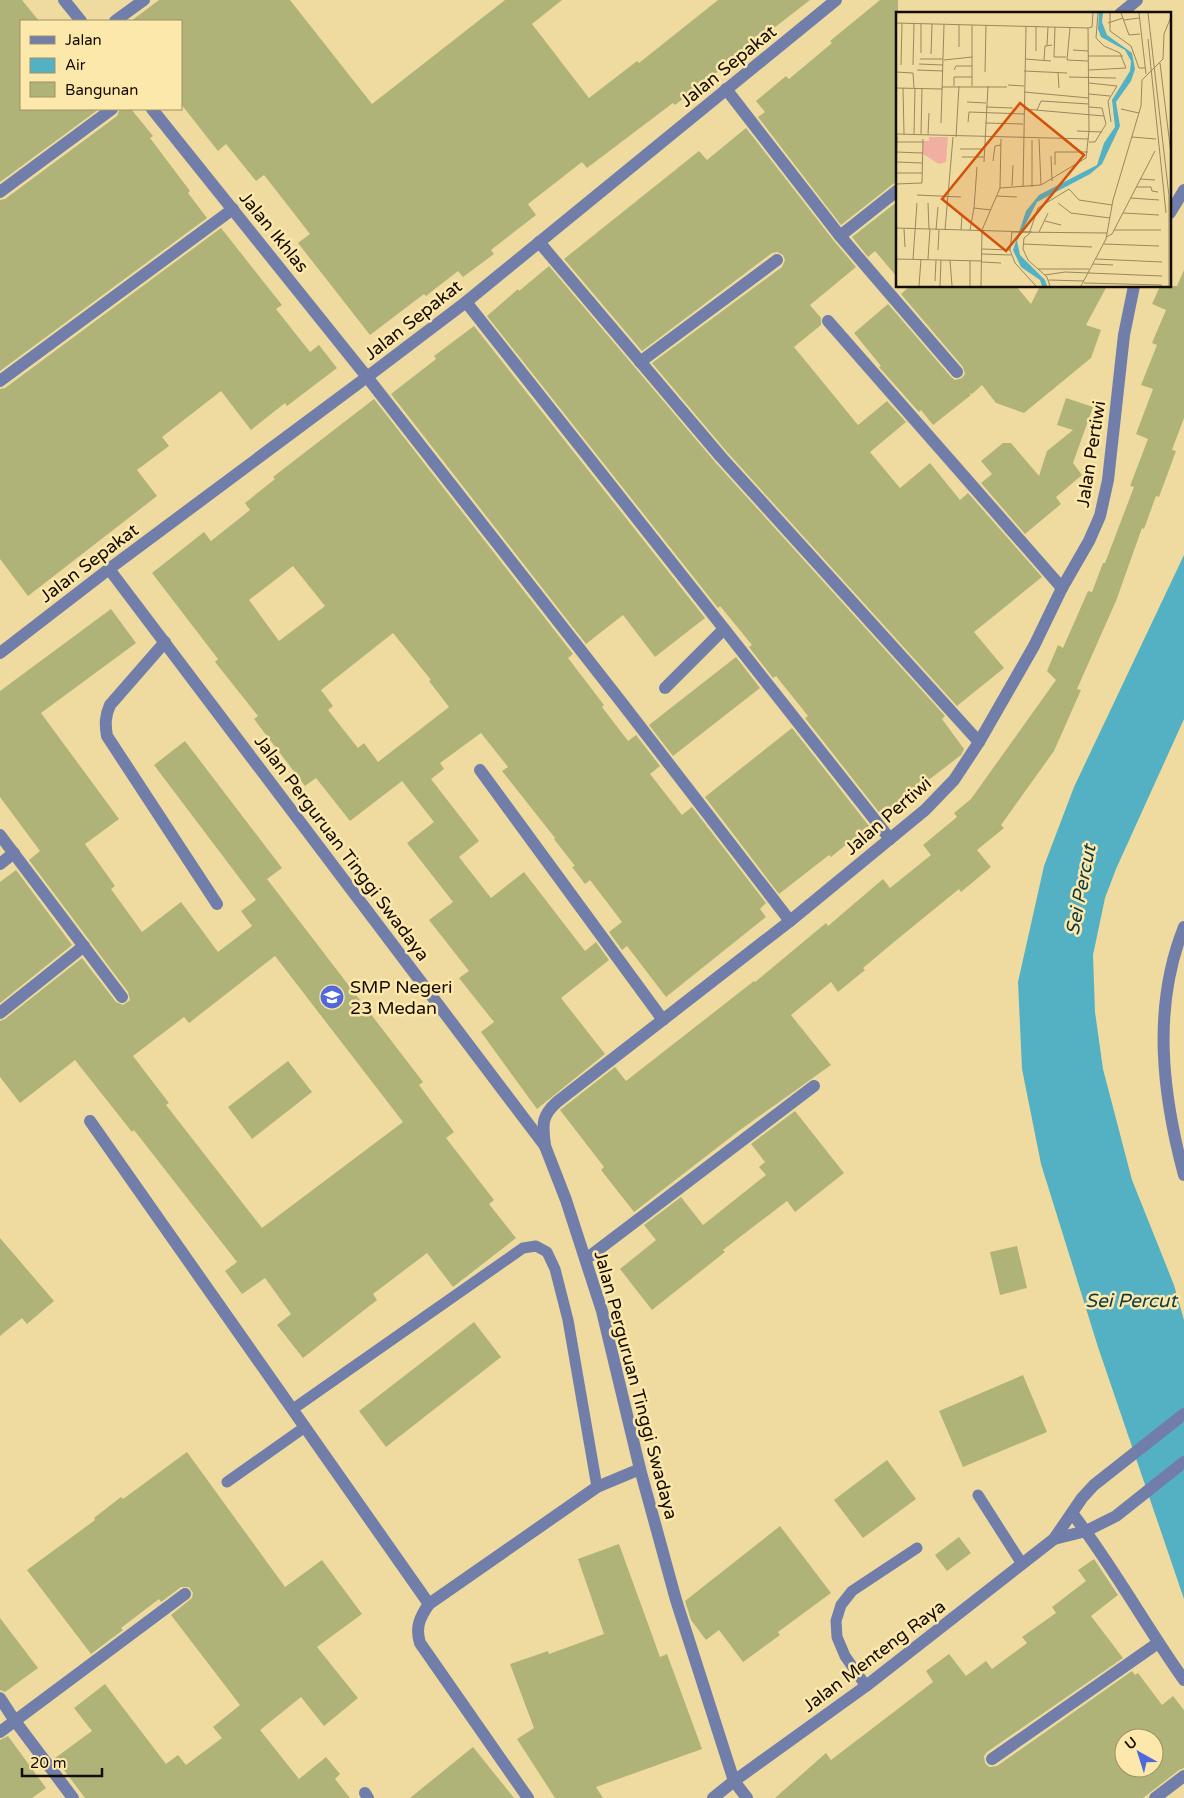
<svg xmlns="http://www.w3.org/2000/svg" width="1184" height="1798" font-family="'Varela Round',sans-serif">
  <rect width="100%" height="100%" fill="#efdb9f"/>
  <polygon fill="#54b1c3" points="1184,555 1184,719 1116,869 1105,898 1093,955 1095,1012 1103,1069 1132,1180 1174,1285 1184,1320 1184,1599 1098,1347 1041,1164 1022,1069 1018,982 1044,866 1074,787"/>
  <g fill="#b0b378" fill-rule="evenodd">
    <polygon points="0,0 22,0 39,21 21,21 21,109 99,109 0,182"/>
    <polygon points="159,0 290,0 372,104 505,0 562,0 532,24 589,98 637,61 639,63 718,0 810,0 675,105 673,103 587,168 582,162 528,204 536,215 491,250 494,254 463,277 458,271 426,296 424,294 370,335 298,243 310,234 264,175 256,181 226,144 218,151 181,104 181,21 131,21"/>
    <polygon points="880,0 898,0 898,182 893,184 841,225 758,117 765,112 756,101 786,76 789,79 832,43 830,41"/>
    <polygon points="120,109 131,109 153,136 150,138 190,191 188,193 207,218 0,371 0,200 5,199 117,116"/>
    <polygon points="746,128 834,241 856,267 810,305 821,318 821,325 794,347 858,425 887,401 906,422 870,452 900,488 930,463 960,500 968,493 1042,577 974,632 1004,668 957,706 727,452 652,363 782,267 785,260 783,255 777,252 772,253 642,351 564,259 699,151 707,160"/>
    <polygon points="898,201 898,278 875,251 868,257 852,237"/>
    <polygon points="221,228 282,305 276,309 310,352 319,345 337,368 287,406 285,403 251,430 221,391 162,437 169,446 137,470 157,496 28,596 0,559 0,389 5,388"/>
    <polygon points="549,266 715,462 945,716 942,719 964,749 961,755 882,816 805,718 808,716 776,676 773,678 749,647 752,645 720,606 718,608 487,316 518,289 519,291"/>
    <polygon points="1184,270 1184,418 1172,450 1176,451 1159,497 1156,496 1144,529 1142,528 1116,601 1077,689 1081,690 1054,751 1001,825 1004,828 977,850 991,867 961,892 959,889 894,942 863,968 865,970 838,992 831,982 791,1015 831,1065 740,1130 634,1212 601,1170 604,1167 560,1110 615,1067 626,1081 754,981 755,982 826,923 828,926 883,879 890,888 931,855 923,845 957,817 954,813 971,799 1056,680 1047,671 1058,645 1063,648 1088,591 1092,592 1103,563 1105,563 1134,487 1130,486 1148,439 1136,434 1153,389 1141,385 1157,345 1152,343 1166,310 1152,304 1160,286 1177,286"/>
    <polygon points="910,286 1016,286 1031,304 1040,286 1107,286 1086,325 1101,330 1091,358 1024,413 996,403 982,385 972,394 969,393 971,395 933,425 921,410 919,412 879,367 881,366 854,333 888,304 951,377 955,380 962,378 965,374 963,367 901,294"/>
    <polygon points="474,326 705,618 655,657 623,615 586,644 391,394 436,359 434,356"/>
    <polygon points="1066,398 1093,407 1073,463 1082,475 1056,497 1061,504 1025,534 981,483 992,474 981,461 1003,443 1011,443 1039,476 1047,451 1073,430 1057,425"/>
    <path d="M374,399L573,654L568,658L604,705L602,707L628,741L636,735L660,766L650,774L682,815L692,807L766,903L760,909L766,917L666,997L627,946L622,950L609,932L622,922L590,880L585,884L572,867L575,866L554,839L555,838L502,771L508,767L481,733L440,763L444,769L431,779L479,841L459,857L491,898L524,872L585,951L596,942L609,960L561,998L605,1054L537,1109L481,1032L494,1022L459,978L469,971L429,920L453,902L407,843L434,822L402,781L350,821L316,778L305,786L254,719L258,716L215,662L218,659L152,573L204,532L211,541L250,510L245,503L275,479L273,477ZM293,566L325,606L279,641L249,600ZM393,633L431,680L429,681L449,707L378,762L364,743L358,748L328,710L333,706L321,690Z"/>
    <path d="M111,609L136,643L41,713L119,819L85,844L115,886L111,889L142,932L181,902L218,952L252,926L241,911L256,900L154,765L185,741L282,868L267,879L423,1082L419,1085L454,1132L446,1138L494,1200L489,1204L516,1238L453,1287L427,1253L373,1294L377,1300L303,1358L277,1325L291,1314L265,1278L242,1294L225,1271L237,1262L134,1130L132,1132L75,1060L20,1103L0,1077V1021L5,1019L82,958L116,1002L123,1005L130,1000L128,992L29,860L40,851L0,797V691ZM275,956L403,1122L262,1228L166,1105L169,1103L133,1056L184,1017L189,1023Z"/>
    <polygon points="736,657 760,688 673,756 649,725"/>
    <polygon points="792,728 869,826 831,857 829,855 779,894 705,797"/>
    <polygon points="16,870 72,945 0,1003 0,882"/>
    <polygon points="288,1061 312,1092 252,1139 228,1107"/>
    <polygon points="795,1111 844,1173 795,1212 787,1201 723,1250 725,1252 652,1310 620,1269 656,1240 644,1225 681,1197 703,1225 766,1175 759,1167 765,1162 751,1144"/>
    <polygon points="0,1238 54,1301 27,1324 22,1318 0,1336"/>
    <polygon points="1017,1246 1027,1288 1000,1295 990,1252"/>
    <polygon points="474,1322 501,1357 386,1447 359,1411"/>
    <polygon points="1023,1375 1047,1432 963,1467 939,1411"/>
    <polygon points="187,1452 285,1587 322,1560 362,1614 317,1647 358,1698 324,1726 301,1697 260,1730 299,1779 326,1757 340,1774 335,1779 350,1798 85,1798 55,1758 92,1731 74,1708 105,1684 166,1764 178,1755 186,1765 222,1738 213,1727 240,1705 171,1615 192,1598 193,1593 189,1587 181,1587 161,1602 159,1599 121,1628 123,1630 91,1654 27,1570 95,1520 94,1518 121,1497 123,1499"/>
    <polygon points="887,1460 916,1499 863,1538 834,1500"/>
    <polygon points="780,1526 831,1593 778,1632 780,1635 743,1662 719,1630 706,1640 691,1620 685,1601"/>
    <polygon points="959,1537 971,1553 947,1571 935,1555"/>
    <polygon points="619,1544 660,1657 667,1654 702,1749 596,1787 603,1798 555,1798 517,1739 534,1728 510,1664 548,1651 549,1654 604,1634 578,1559"/>
    <path d="M1094,1559L1118,1595L1091,1616L1123,1658L987,1752L984,1756L985,1763L989,1767L997,1766L1132,1671L1135,1675L1138,1673L1162,1705L1173,1696L1184,1710V1768L1179,1770L1143,1798H775L826,1753L831,1760L933,1682L926,1671L949,1654L966,1676L986,1661L992,1669L1027,1643L1022,1637L1056,1613L1052,1607L1086,1581L1078,1570ZM1124,1738H1154V1768H1124Z"/>
    <polygon points="0,1618 38,1668 5,1692 0,1690"/>
    <polygon points="8,1736 46,1788 32,1798 0,1798 0,1740"/>
    <polygon points="473,1747 514,1798 410,1798"/>
  </g>
  <g fill="none" stroke-linecap="round" stroke-linejoin="round">
    <g stroke="#717eaa" stroke-width="11">
      <polyline points="293,1409 523,1248 536,1246 547,1252 555,1269 568,1320 597,1487"/>
      <polyline points="227,1482 305,1427"/>
      <polyline points="978,1495 1022,1564"/>
      <polyline points="866,1686 845,1656 837,1637 836,1621 841,1605 852,1591 917,1548"/>
    </g>
    <g stroke="#717eaa" stroke-width="12">
      <polyline points="1120,14 1137,0"/>
      <polyline points="115,21 144,0"/>
      <polyline points="726,89 840,236"/>
      <polyline points="898,190 840,236 957,372"/>
      <polyline points="0,192 112,109"/>
      <polyline points="1170,213 1184,190"/>
      <polyline points="539,242 721,457 979,742"/>
      <polyline points="466,302 890,839"/>
      <polyline points="828,321 1062,588"/>
      <polyline points="640,362 777,260"/>
      <polyline points="0,381 233,209"/>
      <path d="M165,642L110,705C105,716 105,724 107,736L217,904"/>
      <polyline points="0,653 109,569"/>
      <polyline points="665,688 724,629"/>
      <polyline points="480,770 663,1020"/>
      <polyline points="0,835 122,997"/>
      <polyline points="0,864 14,853"/>
      <polyline points="790,921 622,703 367,377 466,302 836,0"/>
      <path d="M1184,927C1152,1007 1162,1093 1184,1175"/>
      <polyline points="0,1013 84,946"/>
      <polyline points="90,1121 429,1604 597,1487 640,1469"/>
      <path d="M545,1146C543,1126 540,1117 557,1102L790,921L925,810L954,780L979,742L1034,646L1062,588L1089,541L1100,516L1108,480L1124,335L1134,286"/>
      <polyline points="586,1259 814,1086"/>
      <path d="M1072,1513C1113,1566 1145,1625 1184,1680"/>
      <path d="M429,1604C420,1617 415,1627 420,1643L528,1798"/>
      <polyline points="0,1698 15,1721 73,1798"/>
      <polyline points="0,1732 185,1594"/>
      <polyline points="992,1759 1158,1643"/>
      <polyline points="734,1781 747,1798"/>
      <polyline points="365,1793 368,1798"/>
      <polyline points="1155,1798 1184,1776"/>
    </g>
    <g stroke="#717eaa" stroke-width="12">
      <polyline points="64,0 81,21"/>
      <polyline points="152,109 367,377 109,569 545,1146 566,1200 602,1311 640,1469 676,1600 734,1781"/>
      <polyline points="1054,1539 1086,1531 1116,1516 1184,1462"/>
      <polyline points="713,1798 734,1781 866,1686 1054,1539 1082,1498 1094,1485 1184,1414"/>
    </g>
  </g>
  <defs>
    <symbol id="school-disc" viewBox="-11 -11 22 22"><circle r="9.5" fill="#5168dd" stroke="#fde8ac"/><path d="M0-5L7-2L0 1L-7-2ZM-4 1L0 2.5L4 1V4Q0 6-4 4Z" fill="#fff"/></symbol>
  </defs>
  <g fill-rule="evenodd">
    <use href="#school-disc" x="318" y="983" width="28" height="28"/>
  </g>
  <g text-anchor="middle" dominant-baseline="central" stroke-width="5" stroke-linejoin="round" paint-order="stroke">
    <g font-size="18" fill="#140c00" stroke="#fde8ac">
      <text transform="translate(728 66) rotate(-39)">Jalan Sepakat</text>
      <text transform="translate(274 232) rotate(51)">Jalan Ikhlas</text>
      <text transform="translate(413 320) rotate(-38)">Jalan Sepakat</text>
      <text transform="translate(1091 454) rotate(-81)">Jalan Pertiwi</text>
      <text transform="translate(89 563) rotate(-37)">Jalan Sepakat</text>
      <text transform="translate(888 816) rotate(-41)">Jalan Pertiwi</text>
      <text transform="translate(342 848) rotate(53)">Jalan Perguruan Tinggi Swadaya</text>
      <text transform="translate(636 1385) rotate(75)">Jalan Perguruan Tinggi Swadaya</text>
      <text transform="translate(874 1656) rotate(-37)">Jalan Menteng Raya</text>
    </g>
    <g font-size="18" fill="#140c00" stroke="#fde8ac" text-anchor="start">
      <text x="350" y="987">SMP Negeri<tspan x="350" dy="21">23 Medan</tspan></text>
    </g>
    <g font-size="19" font-style="italic" fill="#0e3b42" stroke="#fde8ac">
      <text transform="translate(1081 890) rotate(-79)">Sei Percut</text>
      <text x="1131" y="1301">Sei Percut</text>
    </g>
  </g>
  <g transform="translate(896 12)">
    <rect width="275" height="275" fill="#efdb9f"/>
    <path d="M33,125H52L50,150L43,152L27,142V129H33Z" fill="#f1afa2"/>
    <path d="M203,1H207L206,10L211,23L236,41L239,57L235,69L220,90L224,114L206,152L194,162L141,190L121,229L124,243L149,268L151,274H146L144,268L125,255L117,238L130,199L143,183L201,153L208,131L219,115L216,88L234,59L235,49L229,38L205,25L202,17Z" fill="#54b1c3"/>
    <path fill="none" stroke="#97885f" stroke-width="1" d="M214,1V19L235,34L243,56H249M225,1L233,23L244,22M243,1L250,62M252,1L273,184V274M228,8L243,6M0,11L192,16M212,11L227,6M63,13V35M140,15V39M159,15L158,45H170M174,16L171,48L192,49M192,16L196,15L197,1M252,27L270,201M151,33L152,15M177,38L192,39M25,41V12M35,42L36,12M192,44H227M24,47H47M129,47L155,49M48,48L76,45M148,48L149,34L156,33M264,51L275,142M23,52L47,53M5,53L6,11M17,53L18,12M21,58L47,59M58,58L60,54H76M193,58L230,56L224,41L208,34L200,26L202,1M128,59L171,61M0,60L17,61L18,76M89,60L90,13M162,61L163,76M173,65L220,66M193,71L221,74L212,89L215,110M112,73L128,74M58,74V65H76M76,74V13M46,75H111M0,76L46,77M7,76L8,122M128,80L193,86M193,82L214,84M71,90L90,91M90,95L117,96M128,97L208,104M225,97L243,101M141,98L145,89L193,92M72,110L73,100L128,102M45,111L48,13M89,111L127,112M181,119L206,120M0,122L193,127M18,122L19,76M25,122L26,76M32,123L33,101M60,125L63,74M236,125L260,127M143,127L145,173M1,130H27M193,130H199L210,112L206,96L193,95M64,137H88M0,140L26,141M155,144L156,169M66,145H88M97,149L99,134L105,133M0,150L26,151M88,150L92,74M159,153V140H192M81,155L78,196L95,198M0,161H26M244,167L259,168M0,172L26,171L27,127M0,172L1,125M116,174L117,153M127,175L130,15M136,175V128M240,175H255L256,179L262,180M104,176L145,173L190,146L193,119L192,16M21,183L65,185M101,184L121,185M235,186L263,188M32,191L33,217M162,191L175,201L214,206M227,201L263,203M149,209L165,213M0,216L136,220M8,217L9,235M40,218L42,195M49,218L57,125M65,218L66,203M74,218L78,196M218,218H265M115,220L211,221M116,220L114,238L119,251L140,274M143,220L152,201M210,225L216,222L259,139M127,232L196,235M208,232L263,234M86,237L114,238M42,238L43,218M86,242L115,243M0,247L86,249M17,247L21,191M32,247L34,217M200,247L266,250M54,248L56,274M86,250L105,251M197,252L217,253M142,257H193M149,263L169,260L266,264M153,268L188,269M39,269L40,248M188,271L266,273M23,274L25,247M44,274L45,248M74,274V249M85,274L86,218L104,176L105,127M154,274L151,265L132,248L127,237L128,226L133,222L142,196L173,177L183,188L216,193M185,274L210,227L217,188L245,94L246,68L267,47L268,22L275,5"/>
    <path fill="#d3510b" fill-opacity="0.15" stroke="#d3510b" stroke-width="2.5" d="M124,91L188,143L110,239L46,187Z"/>
    <rect width="275" height="275" fill="none" stroke="#140c00" stroke-width="2.5"/>
  </g>
  <rect x="20" y="20" width="162" height="90" fill="#fde8ac" stroke="#a09067"/>
  <rect x="30" y="36" width="25" height="8" fill="#717eaa" stroke="#a09067"/>
  <text x="65" y="45" font-size="15" fill="#140c00">Jalan</text>
  <rect x="30" y="58" width="25" height="15" fill="#54b1c3" stroke="#a09067"/>
  <text x="65" y="70" font-size="15" fill="#140c00">Air</text>
  <rect x="30" y="82" width="25" height="15" fill="#b0b378" stroke="#a09067"/>
  <text x="65" y="95" font-size="15" fill="#140c00">Bangunan</text>
  <g transform="translate(1139 1753) rotate(321)"><circle r="24" fill="#fde8ac" stroke="#a09067"/>
  <path d="M0-4L9 19L0 12L-9 19Z" fill="#5168dd"/>
  <text y="-8" font-size="14" font-weight="bold" text-anchor="middle" fill="#140c00">U</text>
  </g>
  <path d="M22 1768v8h80v-8" fill="none" stroke="#140c00" stroke-width="2.5"/>
  <text x="30" y="1768" font-size="15" fill="#140c00" stroke="#fde8ac" stroke-width="4" paint-order="stroke">20 m</text>
</svg>
